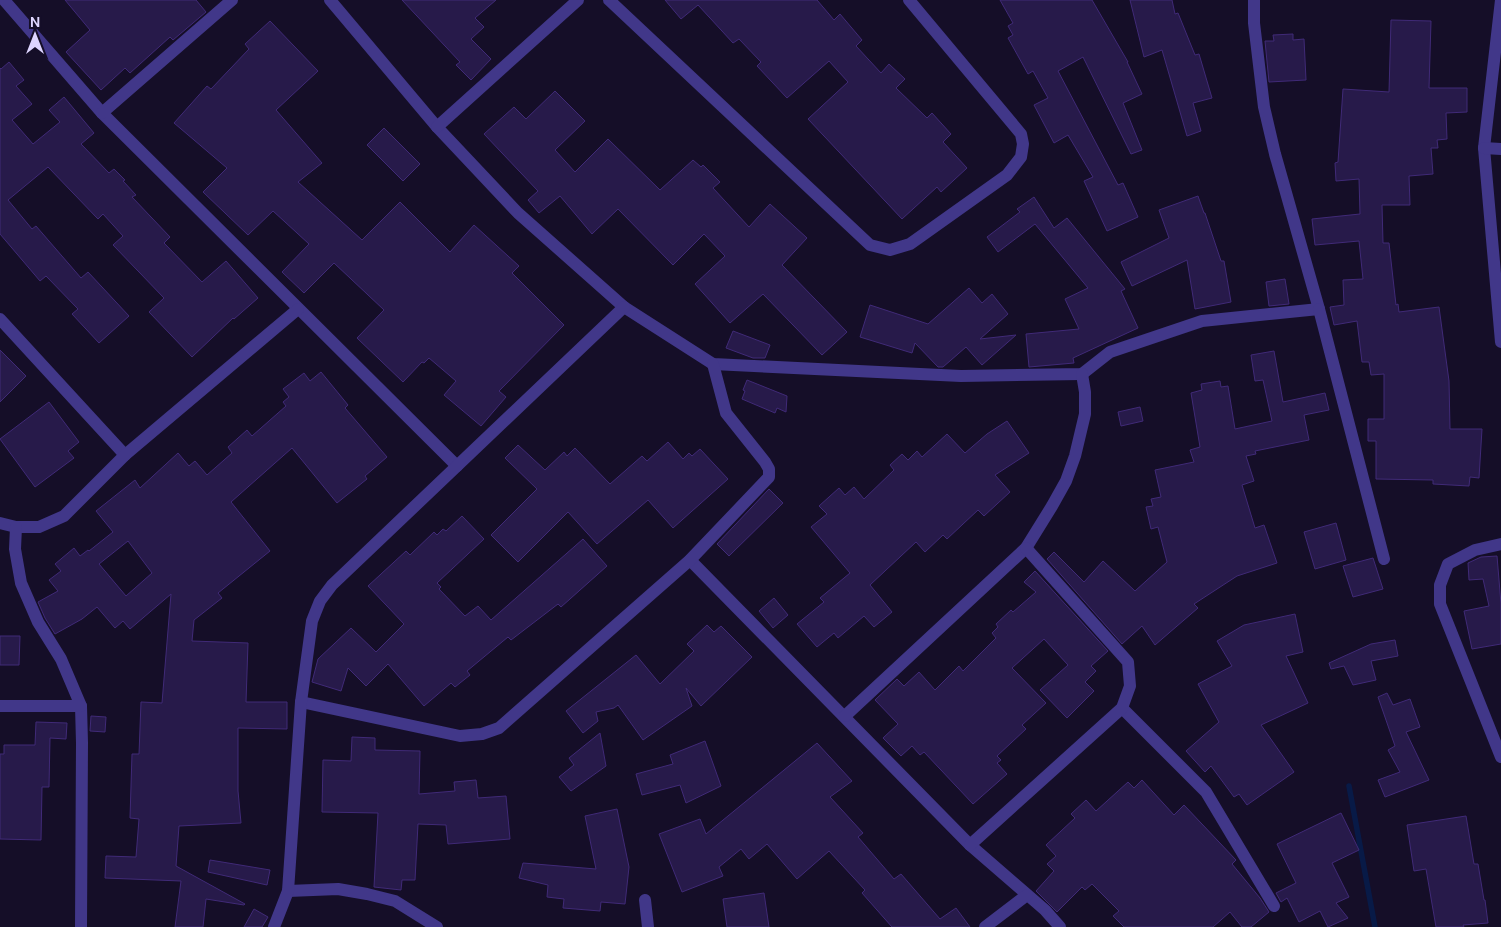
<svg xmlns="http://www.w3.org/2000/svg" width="1501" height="927" font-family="'DM Sans',sans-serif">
  <rect width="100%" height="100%" fill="#150e28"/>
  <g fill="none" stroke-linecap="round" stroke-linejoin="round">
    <polyline stroke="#081a47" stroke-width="5.5" points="1349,786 1375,927"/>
  </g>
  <g fill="#271a4a" stroke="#402a77" fill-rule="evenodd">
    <polygon points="65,0 196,0 206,12 173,40 170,37 130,73 125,68 101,90 66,52 90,30"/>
    <polygon points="402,0 496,0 475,18 484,27 471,39 491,59 471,80 456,65 460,62"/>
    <polygon points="665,0 817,0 834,20 840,14 862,40 856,46 881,73 889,64 905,79 896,88 927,118 932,113 951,134 943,142 967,168 941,192 937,187 902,219 808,119 848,82 829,61 787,98 757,66 761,62 739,39 733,43 698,5 681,19"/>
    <polygon points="1000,0 1092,0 1128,62 1127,62 1142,94 1123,103 1142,150 1131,154 1083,57 1058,71 1118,185 1123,183 1138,217 1107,231 1084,181 1093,177 1068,135 1054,143 1034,105 1048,98 1033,71 1028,74 1008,38 1013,35 1008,26 1013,23"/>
    <polygon points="1130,0 1172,0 1175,14 1178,13 1195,55 1199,54 1212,98 1193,103 1201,131 1187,136 1162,50 1144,57"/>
    <polygon points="1391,20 1431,21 1429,88 1467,88 1467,112 1446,113 1447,139 1437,140 1438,148 1431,148 1433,174 1409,176 1410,205 1382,205 1383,243 1389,243 1396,305 1398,304 1399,312 1439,307 1449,381 1450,429 1482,429 1479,478 1470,477 1469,486 1433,484 1433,480 1376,479 1376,441 1368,441 1368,419 1384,419 1384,374 1371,375 1369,362 1362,362 1357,321 1334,325 1330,307 1344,305 1343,280 1363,279 1359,241 1315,245 1312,219 1360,214 1359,179 1336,181 1335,163 1338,162 1343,89 1389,92"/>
    <polygon points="270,21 318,71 276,110 322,163 298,182 362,240 400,202 450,252 474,225 519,266 512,273 564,325 499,391 506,397 481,426 444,395 456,381 429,358 424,363 422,362 403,382 357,338 384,310 334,263 304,293 282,272 309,244 273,211 248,235 203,192 227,168 174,123 207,86 211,89 249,49 245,44"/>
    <polygon points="1293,34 1293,40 1304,39 1306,80 1269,82 1265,41 1274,41 1273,35"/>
    <polygon points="9,62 24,80 16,86 32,104 12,120 33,144 60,122 49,110 64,97 94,133 81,144 109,173 114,169 125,180 123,181 136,195 132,197 170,237 164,243 202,282 226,261 258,298 234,319 233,318 192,357 149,312 164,298 113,245 123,236 103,214 98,219 48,167 8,200 32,229 36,226 81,278 88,272 129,316 99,343 72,314 78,309 46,276 40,281 0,234 0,68 1,69"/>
    <polygon points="555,91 585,121 555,150 575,172 608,139 660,190 693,160 701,167 703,165 720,182 713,188 749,227 770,204 807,238 782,265 847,332 822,355 763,294 730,323 695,284 725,256 704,234 673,265 618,209 592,234 560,196 539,213 528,200 538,191 484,134 514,107 526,119"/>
    <polygon points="384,128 420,164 403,181 367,145"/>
    <polygon points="1198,196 1204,213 1205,213 1221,261 1224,261 1231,302 1195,309 1187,260 1132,286 1121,262 1169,238 1159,210"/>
    <polygon points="1034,197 1054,228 1067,218 1125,289 1121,291 1138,328 1073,358 1074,363 1029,367 1026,334 1079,329 1065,299 1088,288 1035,224 998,252 987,237 1020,212 1017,209"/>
    <polygon points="1285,279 1289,304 1269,306 1266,282"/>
    <polygon points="969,288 982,303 992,294 1008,314 980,339 1016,335 982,365 966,347 943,367 938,367 915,343 912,353 860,337 870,305 928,324"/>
    <polygon points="733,331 770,345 765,358 753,358 726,348"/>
    <polygon points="0,350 26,376 0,402"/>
    <polygon points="1274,351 1283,402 1325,393 1329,410 1304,415 1309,440 1255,451 1256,454 1246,456 1254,481 1242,485 1255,528 1264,525 1277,563 1237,576 1194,604 1198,608 1155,645 1142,626 1122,644 1047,559 1054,552 1084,582 1103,561 1135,591 1167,562 1158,527 1151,529 1146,507 1153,506 1151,499 1161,497 1155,470 1194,462 1190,450 1200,447 1191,393 1202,390 1201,384 1220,381 1221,387 1228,386 1235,429 1272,421 1263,380 1255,381 1251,355"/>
    <path d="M321,372L348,405L345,408L387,457L365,476L367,479L337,503L292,448L231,502L270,551L218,593L222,598L194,620L192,641L248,643L246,702H287V729L238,728V791L241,823L179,826L176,866L245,904L244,905L206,899L203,927H175L181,881L105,878L106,856L136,857L139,819L130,818L132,754H139L141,702L162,703L171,594L130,629L123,621L115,628L97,607L82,619L55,634L45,618L38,602L58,591L49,580L61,571L55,564L74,548L80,556L88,550L89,551L113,532L96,511L135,480L140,488L178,453L189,466L195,461L207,475L232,453L228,447L247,430L252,436L286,406L283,402L289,397L283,389L304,373L310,381ZM128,541L152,573L126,596L99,564Z"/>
    <polygon points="747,380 787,396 786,412 777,408 775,413 742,399 745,391 743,390"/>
    <polygon points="49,402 79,442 68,451 74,458 35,487 0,439"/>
    <polygon points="1140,407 1143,421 1121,426 1118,412"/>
    <polygon points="1007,421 1029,453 995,475 1010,492 984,516 978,510 947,539 943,535 925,552 916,542 870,585 892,612 874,627 864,616 838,638 834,633 817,647 797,624 824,602 820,598 850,573 811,527 827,514 819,506 839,488 845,495 854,487 864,499 894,470 890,465 902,454 908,460 917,451 922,457 947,434 965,453 987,434"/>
    <polygon points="668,442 683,459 689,453 692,456 700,449 728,479 673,528 648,500 597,544 568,512 518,562 491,535 537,489 505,458 518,445 545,470 564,452 567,456 575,448 610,484 642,456 647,461"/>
    <polygon points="769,489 783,503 729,556 717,544"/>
    <polygon points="462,516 484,539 437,583 441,587 439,589 465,616 478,606 491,620 583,539 607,566 561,607 558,604 511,640 508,637 467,671 470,675 455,687 451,683 424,706 388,664 366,686 348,668 341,691 312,682 318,659 351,628 376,652 404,624 368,586 406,551 410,555 434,532 437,535 443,529 446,531"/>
    <polygon points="1336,523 1346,560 1315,569 1304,532"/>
    <polygon points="1497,556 1501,604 1501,644 1472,649 1464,611 1489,606 1483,579 1469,580 1468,563 1481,557"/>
    <polygon points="1373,558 1383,589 1353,597 1343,566"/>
    <polygon points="1035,571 1108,651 1091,666 1096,671 1085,682 1094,691 1067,718 1040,690 1068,665 1044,639 1012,668 1046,703 1022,725 1026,729 997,756 1001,760 997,763 1007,774 973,804 924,752 920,755 912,746 901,756 883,738 898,724 875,700 897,679 904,686 919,672 935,690 959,666 963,671 996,638 992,633 998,627 996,624 1011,610 1013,612 1036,592 1024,582"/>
    <polygon points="774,598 788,615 773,628 759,611"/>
    <polygon points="1295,614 1303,652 1286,656 1308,703 1261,725 1294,772 1247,805 1239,794 1234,797 1211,766 1205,772 1186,751 1219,722 1198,684 1232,666 1217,641 1244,625"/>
    <polygon points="707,625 714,632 721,626 752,657 701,706 686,688 692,706 643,740 618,705 614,708 596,712 598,721 583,733 566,711 636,655 660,684 694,651 687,644"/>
    <polygon points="0,636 20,636 19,665 0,665"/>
    <polygon points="1395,640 1398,656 1371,661 1376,680 1353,685 1344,666 1331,669 1329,663 1371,644"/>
    <polygon points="1387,693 1393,705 1410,699 1420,727 1406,732 1429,780 1385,797 1378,780 1400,772 1388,750 1395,746 1378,697"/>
    <polygon points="91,716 106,717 105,732 90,731"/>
    <polygon points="36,722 67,723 66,739 50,738 49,787 42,787 41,840 0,839 0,754 4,754 4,745 35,745"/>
    <polygon points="600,733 606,766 571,791 559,777 574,765 569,758"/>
    <polygon points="352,737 375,738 375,750 420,751 419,794 455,791 454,782 476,780 478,798 506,796 510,839 448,844 446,825 418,824 415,880 402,880 401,890 374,887 378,813 322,812 323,760 351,761"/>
    <polygon points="705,741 721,786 686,803 680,785 642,795 636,774 673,764 670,755"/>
    <polygon points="817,743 852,781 830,797 863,833 858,837 894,879 901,874 940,919 956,908 970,927 892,927 862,893 865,890 829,851 797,879 767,844 749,859 741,849 719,867 723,876 682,892 659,834 700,819 706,834"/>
    <polygon points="1142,780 1174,815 1184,805 1236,860 1232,864 1260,898 1269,912 1251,927 1242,927 1230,912 1213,927 1124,927 1113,916 1119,911 1092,884 1085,890 1082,887 1057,912 1036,891 1054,871 1047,864 1056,856 1046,845 1075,818 1071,814 1086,800 1096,811 1128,782 1134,788"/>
    <polygon points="617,809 629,867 625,904 601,902 600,911 563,908 564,899 547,897 548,885 519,878 523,863 596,869 585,816"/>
    <polygon points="1341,813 1359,850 1332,863 1349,897 1336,903 1348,918 1328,927 1320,911 1299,922 1287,898 1281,902 1276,893 1296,883 1277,844"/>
    <polygon points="1466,816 1474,864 1478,864 1484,900 1485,900 1488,923 1463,925 1464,927 1436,927 1426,869 1414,871 1407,825"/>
    <polygon points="210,860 270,870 267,885 208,872"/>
    <polygon points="764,893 769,927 727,927 723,899"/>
    <polygon points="254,909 268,917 262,927 244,927"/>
  </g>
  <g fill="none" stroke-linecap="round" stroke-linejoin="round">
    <g stroke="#413789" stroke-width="12">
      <polyline points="4,0 102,113 457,466"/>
      <polyline points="330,0 437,127 518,213 624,307 713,364 961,376 1082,374 1110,352 1202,321 1319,309 1275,154 1264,107 1254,23 1254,0"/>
      <polyline points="609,0 870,245 890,250 910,244 1007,175 1021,157 1023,144 1021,134 909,0"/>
      <polyline points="1501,0 1484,148 1501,342"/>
      <polyline points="102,113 232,0"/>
      <polyline points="437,127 578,0"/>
      <polyline points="1484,148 1501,149"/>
      <polyline points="1319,309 1384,559"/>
      <polyline points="0,319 125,455"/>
      <polyline points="0,523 16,527 39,527 64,516 125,455 298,309"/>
      <polyline points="16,527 15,549 21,583 38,622 61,659 81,706 82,743 81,927"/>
      <polyline points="1501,544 1475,550 1448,564 1440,585 1440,604 1501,757"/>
      <polyline points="690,560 970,845 1045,910 1060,927"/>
      <polyline points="301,702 460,736 482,734 499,728 690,560 769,477 769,469 765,462 726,413 713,364"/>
      <polyline points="0,706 81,706"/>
      <polyline points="1122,708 1206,792 1274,906"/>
      <polyline points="845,716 1026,548 1052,506 1066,481 1075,456 1085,414 1085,392 1082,374"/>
      <polyline points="970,845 1122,708 1130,686 1128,662 1026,548"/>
      <polyline points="288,891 338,889 367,894 395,901 437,927"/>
      <polyline points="645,900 648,927"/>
      <polyline points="274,927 288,891 301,702 312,621 320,601 332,585 624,307"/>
      <polyline points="985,927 1027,895"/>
    </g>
  </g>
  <g transform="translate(35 35)" stroke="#150e28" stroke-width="4" paint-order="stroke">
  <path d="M0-4L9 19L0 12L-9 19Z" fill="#ded5ff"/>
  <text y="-8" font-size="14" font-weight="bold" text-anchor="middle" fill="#ded5ff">N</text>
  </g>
</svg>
